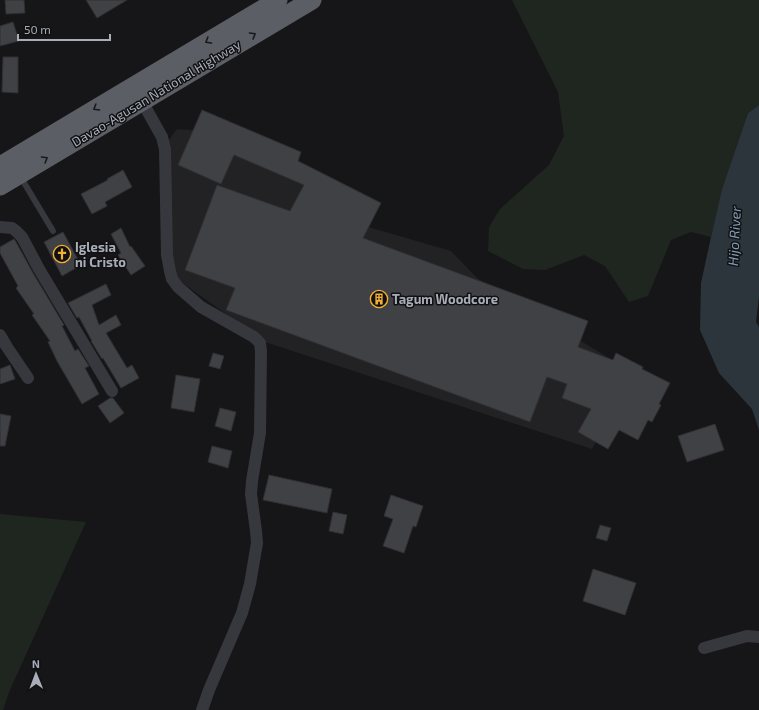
<svg xmlns="http://www.w3.org/2000/svg" width="759" height="710" font-family="'Exo 2',sans-serif">
  <rect width="100%" height="100%" fill="#161618"/>
  <polygon fill="#222225" points="210,113 262,140 283,155 351,222 451,251 477,278 632,372 592,449 265,342 173,276 168,141 177,129 203,131"/>
  <g fill="#1e261f">
    <polygon points="512,0 759,0 759,105 748,113 722,189 711,237 691,232 671,240 648,296 629,302 605,266 584,255 545,270 523,269 488,251 489,227 500,209 549,165 564,136 558,92"/>
    <polygon points="0,514 86,522 9,692 3,710 0,710"/>
  </g>
  <polygon fill="#2c353c" points="759,105 759,297 756,322 759,327 759,430 752,409 719,373 700,330 701,283 711,237 722,189 748,113"/>
  <g fill="#404145" stroke="#303034">
    <polygon points="5,0 24,0 25,13 6,14"/>
    <polygon points="86,0 127,0 97,18"/>
    <polygon points="13,22 19,41 0,46 0,26"/>
    <polygon points="3,57 18,57 18,93 2,92"/>
    <polygon points="202,110 301,152 298,161 381,203 363,238 588,321 578,347 613,360 616,353 643,367 642,369 670,383 659,404 661,405 652,422 648,420 638,440 619,430 608,449 578,432 591,409 562,398 567,384 547,377 530,422 226,310 235,288 185,270 217,185 290,211 304,185 234,155 221,184 178,165"/>
    <polygon points="123,170 132,187 105,202 107,206 92,214 81,194 108,180 107,179"/>
    <polygon points="121,228 130,247 131,246 145,266 131,275 118,255 121,253 111,234"/>
    <polygon points="63,232 81,265 62,276 44,242"/>
    <polygon points="14,239 16,242 33,273 64,325 62,326 75,351 78,349 89,366 85,368 99,394 82,404 57,361 48,342 50,341 32,315 34,314 16,288 18,286 0,253 0,247"/>
    <polygon points="106,284 111,295 92,305 99,325 116,315 121,325 106,333 127,368 132,365 139,378 121,388 103,358 102,359 91,341 92,341 79,317 77,318 68,303"/>
    <polygon points="213,353 224,356 220,369 209,366"/>
    <polygon points="10,365 15,379 0,384 0,369"/>
    <polygon points="176,375 200,379 194,412 171,408"/>
    <polygon points="110,398 113,398 124,413 110,423 98,406"/>
    <polygon points="220,408 236,412 231,431 215,426"/>
    <polygon points="0,414 11,416 5,446 0,446"/>
    <polygon points="715,424 724,450 687,462 678,436"/>
    <polygon points="212,446 232,451 228,468 208,462"/>
    <polygon points="269,475 332,489 327,513 263,500"/>
    <polygon points="391,495 423,506 416,527 413,526 404,553 383,546 393,519 384,516"/>
    <polygon points="333,512 347,515 343,534 329,531"/>
    <polygon points="600,525 611,528 607,541 596,538"/>
    <polygon points="593,569 636,583 625,615 583,601"/>
  </g>
  <g fill="none" stroke-linecap="round" stroke-linejoin="round">
    <polyline stroke="#37383d" stroke-width="6" points="20,176 53,231"/>
    <g stroke="#37383d" stroke-width="12">
      <polyline points="139,96 162,137 165,149 167,255 170,271 172,279 178,287 201,307 254,337 260,343 261,351 260,433 252,481 251,494 256,531 257,543 250,584 242,613 209,690 202,710"/>
      <polyline points="0,227 12,228 16,231 22,237 39,269 112,391"/>
      <polyline points="0,335 7,347 28,378"/>
      <polyline points="704,648 747,636 759,637"/>
    </g>
    <g stroke="#5b5e65" stroke-width="19">
      <polyline points="0,166 278,0"/>
      <polyline points="0,186 312,0"/>
    </g>
  </g>
  <defs><path id="oneway-chevron" d="M-2-3.5L2.5 0L-2 3.5" fill="none" stroke-width="1.6" stroke-linecap="round" stroke-linejoin="round"/></defs>
  <g stroke="#18191b">
    <use href="#oneway-chevron" transform="translate(253 35) rotate(-31)"/>
    <use href="#oneway-chevron" transform="translate(208 41) rotate(149)"/>
    <use href="#oneway-chevron" transform="translate(96 108) rotate(149)"/>
    <use href="#oneway-chevron" transform="translate(45 159) rotate(-31)"/>
  </g>
  <defs>
    <symbol id="church-ring" viewBox="-11 -11 22 22"><circle r="9.5" fill="#111113" stroke="#f2b134" stroke-width="1.5"/><path d="M-1.2-6h2.4v3.5h3.3v2.4h-3.3V6h-2.4V-.1h-3.3v-2.4h3.3Z" fill="#f2b134"/></symbol>
    <symbol id="building-ring" viewBox="-11 -11 22 22"><circle r="9.5" fill="#111113" stroke="#f2b134" stroke-width="1.5"/><path d="M-4-6H4V6H1V3H-1V6H-4ZM-2.5-4.3h1.7v1.8h-1.7ZM.8-4.3h1.7v1.8H.8ZM-2.5-1h1.7V.8h-1.7ZM.8-1h1.7V.8H.8Z" fill="#f2b134"/></symbol>
  </defs>
  <g fill-rule="evenodd">
    <use href="#church-ring" x="52" y="244" width="20" height="20"/>
    <use href="#building-ring" x="369" y="289" width="20" height="20"/>
  </g>
  <g text-anchor="middle" dominant-baseline="central" stroke-width="3" stroke-linejoin="round" paint-order="stroke">
    <g font-size="13" fill="#a8adb8" stroke="#111113">
      <text transform="translate(156 93) rotate(-31)">Davao-Agusan National Highway</text>
    </g>
    <g font-size="13" font-weight="bold" fill="#a8adb8" stroke="#111113" text-anchor="start">
      <text x="75" y="247">Iglesia<tspan x="75" dy="15">ni Cristo</tspan></text>
      <text x="392" y="299">Tagum Woodcore</text>
    </g>
    <g font-size="14" font-style="italic" fill="#7f9bb3" stroke="#111113">
      <text transform="translate(734 236) rotate(-87)">Hijo River</text>
    </g>
  </g>
  <g transform="translate(36 674) rotate(359)" stroke="#111113" stroke-width="3" paint-order="stroke">
  <path d="M0-3L7 15L0 10L-7 15Z" fill="#a8adb8"/>
  <text y="-6" font-size="11" font-weight="bold" text-anchor="middle" fill="#a8adb8">N</text>
  </g>
  <path d="M18 34v6h92v-6" fill="none" stroke="#a8adb8" stroke-width="2"/>
  <text x="24" y="34" font-size="12" fill="#a8adb8" stroke="#111113" stroke-width="3" paint-order="stroke">50 m</text>
</svg>
